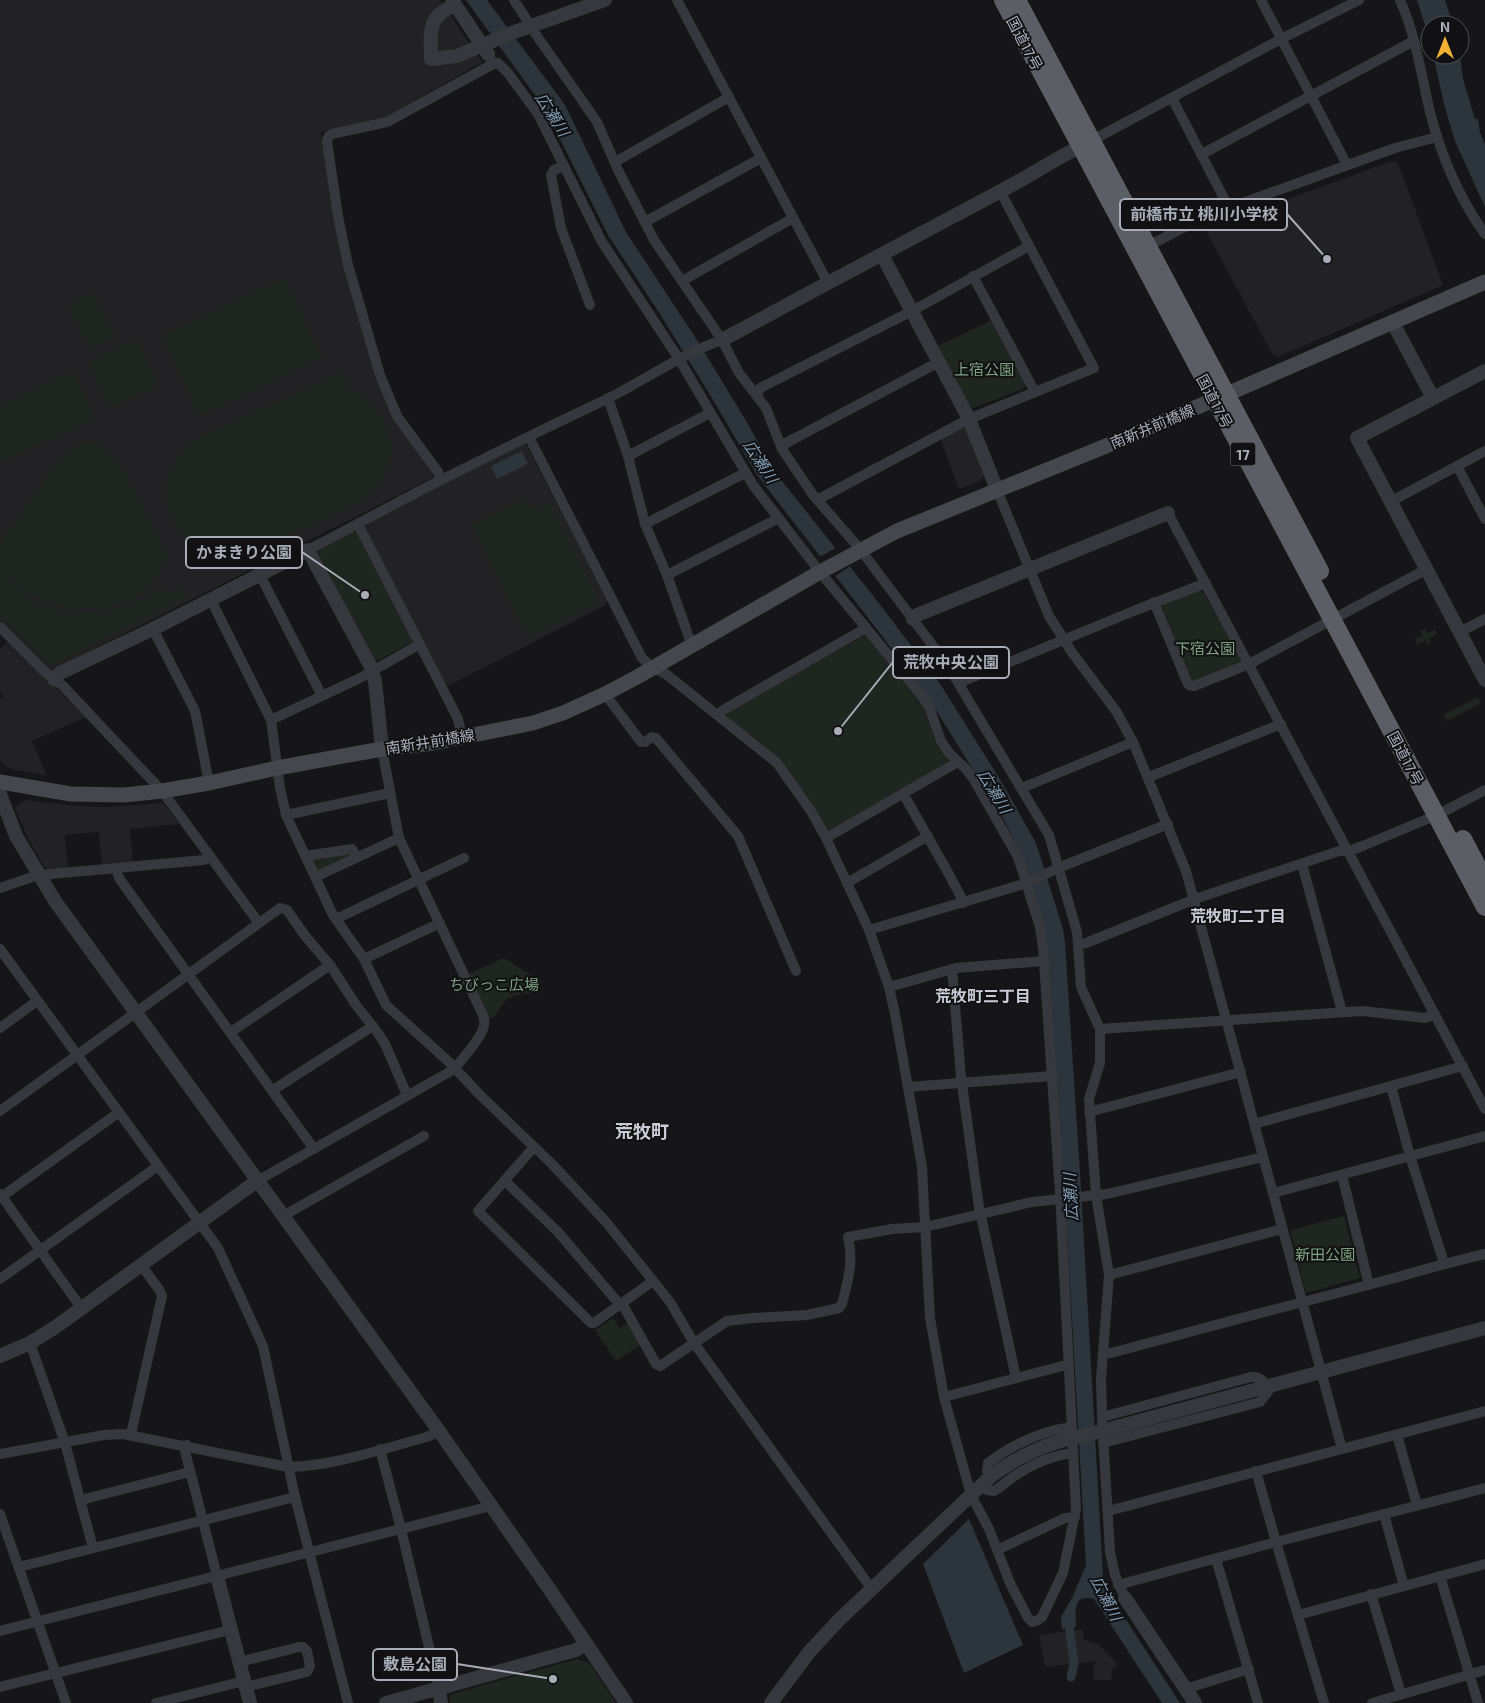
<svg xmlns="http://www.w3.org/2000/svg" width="1485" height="1703" font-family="'Exo 2','Noto Sans JP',sans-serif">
  <rect width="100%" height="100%" fill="#161618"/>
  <g fill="#222225">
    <polygon points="0,0 440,0 482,62 383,119 321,133 334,217 379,381 433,472 434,477 50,671 0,621"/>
    <polygon points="1392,161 1398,163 1443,285 1278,357 1273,355 1207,233 1209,228"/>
    <polygon points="962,427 967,428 984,474 980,481 959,489 940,438"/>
    <polygon points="522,444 527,446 607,600 604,606 450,685 444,683 366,528 367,523"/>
    <polygon points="8,641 86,717 32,741 47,776 8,768 0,761 0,699 4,697 0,692 0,649"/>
    <polygon points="25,800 77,806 103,807 163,803 180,824 130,829 133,863 102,866 99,832 65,835 68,869 46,870 29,840 15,808"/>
    <polygon points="1083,1629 1084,1640 1098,1644 1118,1665 1111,1670 1112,1680 1094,1680 1093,1668 1096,1661 1045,1667 1039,1635"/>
  </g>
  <g fill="#1e261f">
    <polygon points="285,277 323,358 199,417 160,335"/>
    <polygon points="93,292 116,338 90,350 67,304"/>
    <polygon points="992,320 1025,384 1024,388 974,408 970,406 938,346"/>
    <polygon points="138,338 160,385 109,410 88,361"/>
    <polygon points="74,370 97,418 0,464 0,405"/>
    <path d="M343,371L349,383L341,387C358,390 369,398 379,412C401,442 393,479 364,501L247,556C224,561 198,556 182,536C163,512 160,477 181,452C197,432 227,424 250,413C281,399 312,385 343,371Z"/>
    <path d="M81,441L101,442L122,466L168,556C161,573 151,588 135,598C94,621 14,610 0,557C0,552 0,547 0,542L57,462Z"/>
    <path d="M523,498C530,508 540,508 551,504L599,598L598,603L531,637L521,627L470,524Z"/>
    <polygon points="355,531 358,532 412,639 411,643 378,660 373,659 318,552 319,547"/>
    <polygon points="0,562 9,581 36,604 64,612 97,613 134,604 160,588 163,590 176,592 180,587 185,589 188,597 51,667 0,615"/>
    <polygon points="1198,589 1204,593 1241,660 1240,664 1195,681 1191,680 1161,604"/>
    <polygon points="1425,629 1428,633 1435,630 1437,634 1429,638 1431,643 1428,644 1426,640 1417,645 1415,639 1423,635 1420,631"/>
    <polygon points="865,635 868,637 922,704 936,743 948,757 948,764 828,831 826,830 809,803 727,717 727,712"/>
    <polygon points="1478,697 1481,703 1447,721 1443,715"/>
    <polygon points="348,851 353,857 317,874 310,859"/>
    <path d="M504,958L542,982L531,994C506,993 507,1000 493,1018L488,1019L468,974Z"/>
    <polygon points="1344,1216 1360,1278 1306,1293 1290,1230"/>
    <polygon points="613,1318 620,1328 628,1323 641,1345 616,1361 595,1330"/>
    <polygon points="577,1659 589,1663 616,1703 450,1703 449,1696 452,1694"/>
  </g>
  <g fill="#2c353c">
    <path d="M466,0H487L565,105L626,232L697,340L748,424L771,467L871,593L939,682L1001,781L1036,843L1063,929L1065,942L1081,1189L1103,1577L1108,1592L1180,1703H1162L1094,1599C1071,1593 1076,1614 1076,1627L1062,1629L1061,1617L1073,1596L1086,1565L1066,1213L1048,953L1023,858L1003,818L936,710L886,641L757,475L709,393L660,314L608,235L545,109Z"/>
    <polygon points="1417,0 1445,0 1453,25 1430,25 1430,41"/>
    <polygon points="1433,55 1460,55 1463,79 1475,119 1478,119 1480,133 1485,144 1485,207 1455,141 1445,108"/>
    <polygon points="522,451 528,464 497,479 491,466"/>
    <polygon points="969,1519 1023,1645 964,1673 923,1564"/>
  </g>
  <polygon fill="#161618" points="837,547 852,565 833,577 818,558"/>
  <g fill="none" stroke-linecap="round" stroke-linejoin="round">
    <polyline stroke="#2c353c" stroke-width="9" points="1068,1616 1074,1664 1071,1677"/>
    <g stroke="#37383d" stroke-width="10">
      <polyline points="514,0 537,36 597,122 618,170 654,240 722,340 739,373 766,408 782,449 813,495 860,549 948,666 1049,835 1077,932 1081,987 1100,1029 1100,1063 1089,1099 1096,1195 1109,1275 1101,1379 1102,1417 1110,1552 1115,1575 1125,1598"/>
      <polyline points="677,0 828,283"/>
      <polyline points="1261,0 1347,165"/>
      <path d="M1400,0C1416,36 1421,74 1430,112C1441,155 1459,198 1485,234"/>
      <polyline points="488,54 493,64 498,63 508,73 538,114 602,242 679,359 753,485 820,572 922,696 929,707 941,741 949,753 966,769 973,778 1018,857 1040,927 1043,948 1060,1193 1076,1509 1063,1573 1042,1617 1038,1620 1032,1622 1028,1618 1010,1583 989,1529 971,1495 944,1397 930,1318 922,1167 895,1014 889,987 869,930 826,838 811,811 777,763 666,674 653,668 642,658 529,437"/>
      <polyline points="1172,98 1229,208"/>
      <polyline points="1091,141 1281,39 1359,0"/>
      <polyline points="1202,154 1410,43 1415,44"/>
      <polyline points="615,162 729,97"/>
      <polyline points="564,166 554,170 551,175 561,228 590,305"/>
      <polyline points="645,222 761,158"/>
      <polyline points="1148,246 1204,217 1395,148 1437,137"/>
      <polyline points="973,276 1035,392"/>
      <polyline points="682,281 793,218"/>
      <polyline points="757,395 760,388 912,311 1029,246"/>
      <polyline points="608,398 628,456 645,524 667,575 692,646"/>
      <polyline points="782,449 786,443 939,362"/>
      <polyline points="628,456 710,413"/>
      <polyline points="1457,466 1485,519"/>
      <polyline points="441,480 438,472 397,416 380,375 348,265 338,216 327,141 328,137 332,134 387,122 493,64"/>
      <polyline points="997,490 1049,616 1073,654 1116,711 1133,742 1186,871 1342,1449"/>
      <polyline points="817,500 969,419 1094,368 1000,191"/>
      <polyline points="1390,502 1485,451"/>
      <polyline points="1168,513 1485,1109"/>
      <polyline points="358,524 458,719 462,737"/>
      <polyline points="645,524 745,473"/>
      <path d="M308,550C353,527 397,502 443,479C497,452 552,425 607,399C645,380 681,354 722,340"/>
      <polyline points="260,575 322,696"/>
      <polyline points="667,575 779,518"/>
      <polyline points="211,600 271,720 280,788 286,815 333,915 364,959 386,1005 449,1062 479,1094 552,1164 606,1222 670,1302 694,1343 871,1588"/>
      <polyline points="1154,602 1187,682 1189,685 1194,686 1249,664 1425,570"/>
      <polyline points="0,627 46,673 63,686 162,791 259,923"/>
      <polyline points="153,629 195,711 209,783"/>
      <polyline points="1460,632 1485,619"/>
      <polyline points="959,683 1136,610 1206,583"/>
      <polyline points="605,694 641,742 645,742 652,737 656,738 738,836 796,971"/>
      <polyline points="718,715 723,710 866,628"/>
      <polyline points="271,720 360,678 420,644"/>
      <polyline points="1149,777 1281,724"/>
      <polyline points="1022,788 1133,742"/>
      <polyline points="904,795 946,869 961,897 963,903"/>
      <polyline points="286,815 390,793"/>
      <polyline points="826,838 958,762"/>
      <polyline points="305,856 352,849 357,857"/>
      <polyline points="1302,864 1342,1012"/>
      <polyline points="116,868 119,878 314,1149"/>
      <polyline points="315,877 399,838"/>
      <polyline points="847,883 928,836"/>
      <polyline points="0,888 32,877 51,874 204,860 210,856"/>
      <polyline points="336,919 464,858"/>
      <polyline points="869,930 1027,883 1058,868 1168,824"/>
      <polyline points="1078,945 1086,943 1195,899 1339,851 1349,851 1365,845 1437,815 1485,790"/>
      <polyline points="0,949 218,1248 263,1346 295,1497 348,1703"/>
      <polyline points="364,959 440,923"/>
      <polyline points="952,969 961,1077 979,1207 1016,1378"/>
      <polyline points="889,987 956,968 1044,961"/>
      <polyline points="0,1028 37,1001"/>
      <polyline points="1100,1029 1362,1011 1425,1018 1435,1014"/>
      <polyline points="231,1032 330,965"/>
      <polyline points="1391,1086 1410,1156 1444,1263"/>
      <polyline points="908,1087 1052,1076"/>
      <polyline points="273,1090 373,1026"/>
      <polyline points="0,1111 280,908 287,910 306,937 330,965 356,1005 378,1033 385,1044 407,1095"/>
      <polyline points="1089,1112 1241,1072"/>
      <polyline points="1254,1124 1463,1066"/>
      <polyline points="534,1147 478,1211 591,1323 594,1323 653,1281"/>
      <polyline points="1342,1175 1369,1285"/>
      <path d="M257,1181L451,1071C459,1064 483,1036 484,1025C485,1021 484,1017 482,1013L399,838L382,749"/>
      <path d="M505,1181L558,1232L615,1299L624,1307L656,1364L660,1366L727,1321L753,1318L807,1315L839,1308L842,1304C848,1281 854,1260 848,1237L892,1229L925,1227L1032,1202L1107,1194L1263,1157"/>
      <polyline points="1273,1193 1485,1136"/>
      <polyline points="0,1194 82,1309"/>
      <polyline points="0,1198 118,1113"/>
      <polyline points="283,1216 424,1136"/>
      <polyline points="1109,1275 1282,1229"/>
      <polyline points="0,1279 158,1166"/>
      <polyline points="30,1343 65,1443 93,1548"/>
      <path d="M1103,1352L1111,1353C1197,1330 1282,1307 1368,1285C1407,1275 1445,1263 1485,1254"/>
      <polyline points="944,1397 1062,1366 1068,1366"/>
      <path d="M1102,1417L1251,1377C1262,1376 1266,1383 1268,1392L1260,1402L1103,1443"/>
      <polyline points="131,1434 162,1296 160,1291 142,1266"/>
      <polyline points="1397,1435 1417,1505"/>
      <polyline points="187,1445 185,1451 217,1576"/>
      <polyline points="380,1449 401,1529 439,1689"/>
      <path d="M0,1454L104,1435L123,1434L288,1467C335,1466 381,1449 427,1437L439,1431"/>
      <polyline points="1256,1471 1276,1542 1324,1703"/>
      <path d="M990,1477L987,1471L988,1463C1012,1445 1042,1431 1072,1427"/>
      <path d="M982,1485L987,1490L994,1491C1001,1487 1007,1481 1013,1477C1031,1465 1052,1455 1073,1453"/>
      <polyline points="81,1500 190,1472"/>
      <polyline points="1108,1511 1485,1411"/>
      <polyline points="0,1514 66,1703"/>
      <polyline points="1384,1514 1404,1586"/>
      <polyline points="997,1550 1065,1518 1075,1517"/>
      <polyline points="1216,1559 1258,1703"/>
      <polyline points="19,1567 295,1497"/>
      <polyline points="1440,1576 1478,1703"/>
      <polyline points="1118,1585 1276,1542 1485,1488"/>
      <polyline points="1371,1594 1401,1694"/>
      <polyline points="1298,1615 1485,1564"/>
      <polyline points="0,1631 483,1508 490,1503"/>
      <polyline points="239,1662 299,1647 303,1647 307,1651 310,1666 307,1672 245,1687"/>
      <polyline points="0,1687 230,1630"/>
      <polyline points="1185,1689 1249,1669"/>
      <polyline points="156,1703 244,1681"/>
      <polyline points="1372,1703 1485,1670"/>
    </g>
    <g stroke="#37383d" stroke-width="14">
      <polyline points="452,0 488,54"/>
      <path d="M455,5C426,17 431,32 431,59L457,56L514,32L605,0"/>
      <polyline points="882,255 969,419 997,490"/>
      <polyline points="1393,323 1433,398"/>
      <path d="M722,340C814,290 907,241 999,192C1030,176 1058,157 1089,142"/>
      <polyline points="1485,371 1357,438 1485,680"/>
      <polyline points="913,619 917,615 1168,513"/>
      <polyline points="54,679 60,673 153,629 308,550 371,667 375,681 382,749"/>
      <polyline points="0,794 16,836 55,901 439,1431 550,1590 626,1703"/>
      <polyline points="0,1356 30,1343 57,1326 257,1181"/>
      <polyline points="1106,1430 1485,1328"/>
      <polyline points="217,1576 250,1703"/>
      <polyline points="1125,1598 1195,1703"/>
      <polyline points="439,1689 441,1703"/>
      <polyline points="386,1703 576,1650 585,1644"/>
      <path d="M771,1703L810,1651L840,1619L990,1477C1012,1460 1041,1446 1068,1439"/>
    </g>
    <polyline stroke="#45474d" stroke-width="15" points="0,782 71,794 124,795 162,791 209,783 277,768 382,749 433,743 533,723 563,713 605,694 637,677 820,572 897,531 1128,437 1485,282"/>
    <g stroke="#5b5e65" stroke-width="18">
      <polyline points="1003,0 1485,907"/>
      <polyline points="1017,0 1320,571"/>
      <polyline points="1463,839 1485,881"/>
    </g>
    <polyline stroke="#37383d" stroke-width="14" points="1068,1439 1106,1430"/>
  </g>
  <g text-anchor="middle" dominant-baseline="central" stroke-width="4" stroke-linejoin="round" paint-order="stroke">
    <rect fill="#111113" stroke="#7b7e86" stroke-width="1" x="1230.5" y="442.5" width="25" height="23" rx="4"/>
    <g font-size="14" font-weight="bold" fill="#a8adb8">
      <text x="1243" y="454">17</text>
    </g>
    <g font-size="15" fill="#a8adb8" stroke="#111113">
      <text transform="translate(1025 43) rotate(62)">国道17号</text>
      <text transform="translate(1215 401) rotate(62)">国道17号</text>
      <text transform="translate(1152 426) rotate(-23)">南新井前橋線</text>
      <text transform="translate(430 741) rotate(-9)">南新井前橋線</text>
      <text transform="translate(1406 758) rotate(62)">国道17号</text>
    </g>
    <g font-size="15" fill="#7fa381" stroke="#111113">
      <text x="984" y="369">上宿公園</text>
      <text x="1205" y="648">下宿公園</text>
      <text x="494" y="984">ちびっこ広場</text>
      <text x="1325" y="1254">新田公園</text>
    </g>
    <g font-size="16" font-style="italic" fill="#7f9bb3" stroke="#111113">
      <text transform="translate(553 114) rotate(58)">広瀬川</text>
      <text transform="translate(761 461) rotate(57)">広瀬川</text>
      <text transform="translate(995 791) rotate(59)">広瀬川</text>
      <text transform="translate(1070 1197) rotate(-93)">広瀬川</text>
      <text transform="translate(1107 1598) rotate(63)">広瀬川</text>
    </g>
    <g font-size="16" font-weight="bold" fill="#c9ccd4" stroke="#111113">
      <text x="1238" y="915">荒牧町二丁目</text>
      <text x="983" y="995">荒牧町三丁目</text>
    </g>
    <g font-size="18" font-weight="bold" fill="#c9ccd4" stroke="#111113">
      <text x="642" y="1131">荒牧町</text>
    </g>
  </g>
  <path fill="none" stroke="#a8adb8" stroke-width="2" d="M1327 259L1287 214M365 595L302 552M838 731L893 662M553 1679L457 1664"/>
  <g fill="#a8adb8" stroke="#111113" stroke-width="2">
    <circle cx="1327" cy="259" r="5"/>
    <circle cx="365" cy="595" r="5"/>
    <circle cx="838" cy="731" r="5"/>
    <circle cx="553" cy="1679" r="5"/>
  </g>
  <g fill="#111113" stroke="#a8adb8" stroke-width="2">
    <rect x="1120" y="199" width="167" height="31" rx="5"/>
    <rect x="186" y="537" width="116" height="31" rx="5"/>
    <rect x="893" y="647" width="116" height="31" rx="5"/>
    <rect x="373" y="1649" width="84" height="31" rx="5"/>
  </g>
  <g font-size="16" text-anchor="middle" font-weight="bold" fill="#a8adb8">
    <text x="1204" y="220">前橋市立 桃川小学校</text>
    <text x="244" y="558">かまきり公園</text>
    <text x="951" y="668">荒牧中央公園</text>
    <text x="415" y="1670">敷島公園</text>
  </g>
  <g transform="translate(1445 40)"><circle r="24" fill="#111113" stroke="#4d4f55"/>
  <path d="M0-4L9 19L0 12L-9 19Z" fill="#f2b134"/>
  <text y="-8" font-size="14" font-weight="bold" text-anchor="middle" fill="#a8adb8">N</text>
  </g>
</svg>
